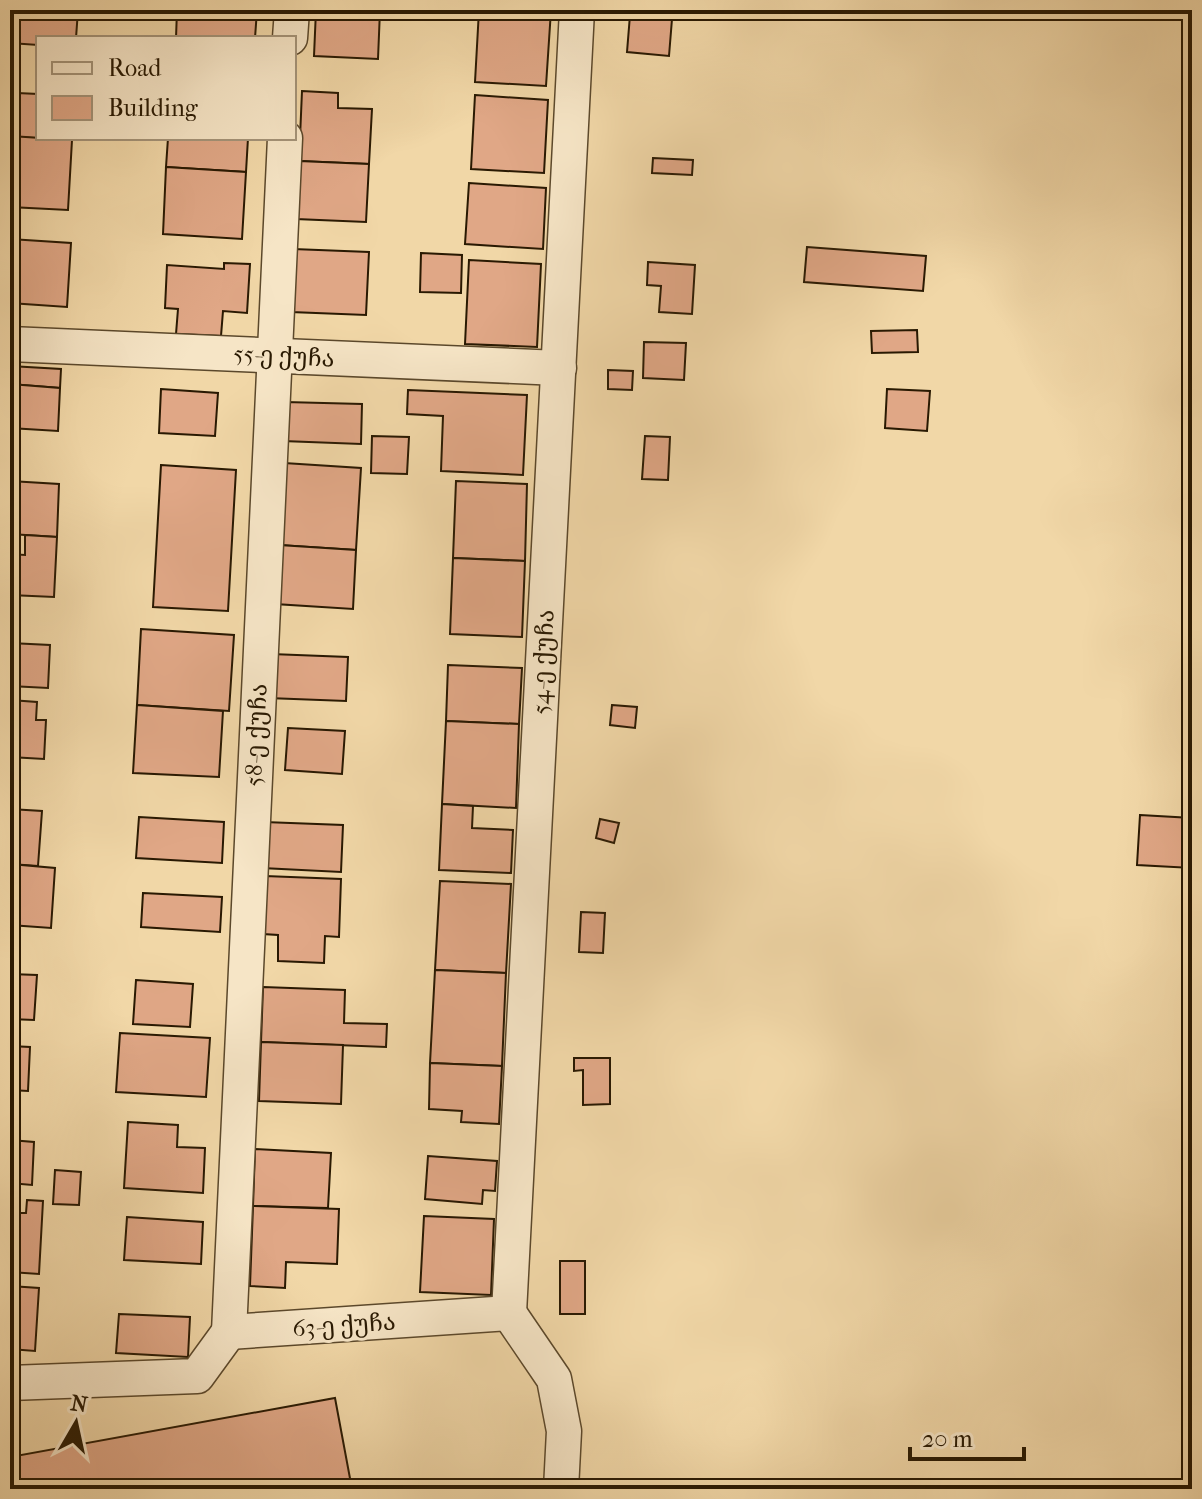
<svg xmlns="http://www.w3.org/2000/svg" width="1202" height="1499" font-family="'IM FELL French Canon','Noto Serif Georgian',serif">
  <rect width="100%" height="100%" fill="#f1d7a7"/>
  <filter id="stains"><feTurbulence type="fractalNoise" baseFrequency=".0025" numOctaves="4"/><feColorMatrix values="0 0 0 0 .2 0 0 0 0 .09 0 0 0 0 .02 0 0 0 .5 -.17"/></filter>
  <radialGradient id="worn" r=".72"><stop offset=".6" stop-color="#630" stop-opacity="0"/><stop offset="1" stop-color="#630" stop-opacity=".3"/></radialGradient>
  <g fill="#e0a786" stroke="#291902" stroke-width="2">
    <polygon points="10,10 78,10 76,38 38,38 38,45 10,43"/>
    <polygon points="177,10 257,10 255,38 176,38"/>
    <polygon points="316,10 380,10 378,59 314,56"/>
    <polygon points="479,10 551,10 546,86 475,82"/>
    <polygon points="630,15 672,19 669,56 627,52"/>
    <polygon points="302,91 338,93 338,108 372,109 369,164 299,161"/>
    <polygon points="17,93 38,94 38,138 72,140 15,137"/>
    <polygon points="475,95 548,100 544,173 471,169"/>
    <polygon points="10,136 72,140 68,210 10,207"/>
    <polygon points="168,138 248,138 246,172 166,167"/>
    <polygon points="653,158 693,160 692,175 652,173"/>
    <polygon points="299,161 369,164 366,222 296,219"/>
    <polygon points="166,167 246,172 242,239 163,234"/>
    <polygon points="469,183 546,188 543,249 465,244"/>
    <polygon points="10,239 71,243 67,307 10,303"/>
    <polygon points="807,247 926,256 923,291 804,282"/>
    <polygon points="293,249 369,252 366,315 291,312"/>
    <polygon points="421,253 462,255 461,293 420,292"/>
    <polygon points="469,260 541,264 537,347 465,344"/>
    <polygon points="648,262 695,265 692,314 659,312 661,286 647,285"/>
    <polygon points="224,263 250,264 247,313 223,311 221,336 176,334 178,309 165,308 167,265 224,269"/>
    <polygon points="917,330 918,352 872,353 871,331"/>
    <polygon points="644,342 686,343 684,380 643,378"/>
    <polygon points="10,366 61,369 60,388 10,384"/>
    <polygon points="608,370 633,371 632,390 608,389"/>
    <polygon points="10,384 60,388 58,431 10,428"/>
    <polygon points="161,389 218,393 215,436 159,433"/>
    <polygon points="887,389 930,391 927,431 885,428"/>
    <polygon points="408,390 527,395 523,475 441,471 443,416 407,414"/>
    <polygon points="285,402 362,404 361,444 283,441"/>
    <polygon points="372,436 409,437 407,474 371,473"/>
    <polygon points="645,436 670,437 668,480 642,479"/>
    <polygon points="284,463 361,468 356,550 279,545"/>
    <polygon points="161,465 236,470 228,611 153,607"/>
    <polygon points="10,481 59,484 57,537 10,534"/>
    <polygon points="456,481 527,484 525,561 453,558"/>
    <polygon points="25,535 57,537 54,597 10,595 10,554 25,555"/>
    <polygon points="279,545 356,550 353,609 275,604"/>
    <polygon points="453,558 525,561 522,637 450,634"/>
    <polygon points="141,629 234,635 229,711 137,705"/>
    <polygon points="10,643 50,645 48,688 10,686"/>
    <polygon points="271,654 348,657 346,701 268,698"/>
    <polygon points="448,665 522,668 519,724 446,721"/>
    <polygon points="10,700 37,702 36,720 46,720 44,759 10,757"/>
    <polygon points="137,705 223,711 219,777 133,773"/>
    <polygon points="612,705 637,707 635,728 610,725"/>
    <polygon points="446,721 519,724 516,808 442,804"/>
    <polygon points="288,728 345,731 342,774 285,770"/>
    <polygon points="442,804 473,806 472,828 513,830 511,873 439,870"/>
    <polygon points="10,809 42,811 38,866 10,864"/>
    <polygon points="1140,815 1192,818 1192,868 1137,865"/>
    <polygon points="139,817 224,822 222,863 136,858"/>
    <polygon points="600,819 619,823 614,843 596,838"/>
    <polygon points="264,822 343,825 341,872 262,868"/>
    <polygon points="10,864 55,868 51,928 10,925"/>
    <polygon points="265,876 341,879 339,937 325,936 324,963 278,961 278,935 263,934"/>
    <polygon points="440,881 511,884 506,973 435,970"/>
    <polygon points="143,893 222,897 220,932 141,927"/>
    <polygon points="581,912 605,913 603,953 579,952"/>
    <polygon points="435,970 506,973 502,1066 430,1063"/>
    <polygon points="10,974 37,975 34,1020 10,1019"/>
    <polygon points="136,980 193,984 190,1027 133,1024"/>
    <polygon points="263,987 345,990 344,1023 387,1024 386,1047 261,1042"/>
    <polygon points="120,1033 210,1038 206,1097 116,1092"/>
    <polygon points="261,1042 343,1045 341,1104 259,1101"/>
    <polygon points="10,1046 30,1047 28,1091 10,1090"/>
    <polygon points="574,1058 610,1058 610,1104 583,1105 583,1070 574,1071"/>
    <polygon points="430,1063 502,1066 499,1124 461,1122 462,1111 429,1109"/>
    <polygon points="128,1122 178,1125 177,1147 205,1148 203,1193 124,1188"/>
    <polygon points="10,1140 34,1142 32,1185 10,1183"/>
    <polygon points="255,1149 331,1153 328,1208 253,1206"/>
    <polygon points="428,1156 497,1161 495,1191 483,1190 482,1204 425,1199"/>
    <polygon points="55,1170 81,1172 79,1205 53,1204"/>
    <polygon points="27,1200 43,1201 39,1274 10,1272 10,1213 26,1213"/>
    <polygon points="253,1206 339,1209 337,1264 286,1262 285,1288 250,1286"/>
    <polygon points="424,1216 494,1219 491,1295 420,1292"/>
    <polygon points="127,1217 203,1222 201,1264 124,1260"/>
    <rect x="560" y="1261" width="25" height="53"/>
    <polygon points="10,1286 39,1288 35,1351 10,1349"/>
    <polygon points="119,1314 190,1317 188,1357 116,1353"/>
    <polygon points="335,1398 352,1489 10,1489 10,1457"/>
  </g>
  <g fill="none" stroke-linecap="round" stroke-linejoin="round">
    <defs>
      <g id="street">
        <polyline points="290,38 292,10"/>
        <polyline points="10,344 559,368"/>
        <polyline points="509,1313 577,10"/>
        <polyline points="509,1313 554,1379 564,1431 561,1489"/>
        <polyline points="229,1332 285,138"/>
        <polyline points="229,1332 509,1313"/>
        <polyline points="10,1383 197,1376 229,1332"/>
      </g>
    </defs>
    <use href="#street" stroke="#5b482b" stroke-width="37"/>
    <use href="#street" stroke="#f6e5c6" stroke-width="34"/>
  </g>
  <g text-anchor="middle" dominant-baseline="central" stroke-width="6" stroke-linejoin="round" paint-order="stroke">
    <g font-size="24" fill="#291902" stroke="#f6e5c6">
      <text transform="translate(284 356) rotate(3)">55-ე ქუჩა</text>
      <text transform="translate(543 662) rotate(-87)">54-ე ქუჩა</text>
      <text transform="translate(256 735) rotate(-87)">58-ე ქუჩა</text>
      <text transform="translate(344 1325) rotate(-4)">63-ე ქუჩა</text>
    </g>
  </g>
  <rect width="1202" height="1499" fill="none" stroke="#f1d7a7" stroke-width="40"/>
  <rect x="12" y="12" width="1178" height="1475" fill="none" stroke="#291902" stroke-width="4"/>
  <rect x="20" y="20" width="1162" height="1459" fill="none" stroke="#291902" stroke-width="2"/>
  <rect x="36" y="36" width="260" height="104" fill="#f6e5c6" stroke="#a49378" stroke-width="2"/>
  <rect x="52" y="62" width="40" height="12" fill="#f6e5c6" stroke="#a49378" stroke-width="2"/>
  <text x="108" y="76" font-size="24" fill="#291902">Road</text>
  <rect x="52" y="96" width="40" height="24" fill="#e0a786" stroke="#a49378" stroke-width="2"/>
  <text x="108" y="116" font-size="24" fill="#291902">Building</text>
  <g transform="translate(76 1423) rotate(9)" stroke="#f6e5c6" stroke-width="6" paint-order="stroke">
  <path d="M0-6L14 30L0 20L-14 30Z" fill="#291902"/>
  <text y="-12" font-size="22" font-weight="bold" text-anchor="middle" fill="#291902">N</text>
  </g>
  <path d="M910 1447v12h114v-12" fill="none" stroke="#291902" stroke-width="4"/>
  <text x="922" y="1447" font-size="24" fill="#291902" stroke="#f6e5c6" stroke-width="6" paint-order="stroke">20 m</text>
  <rect width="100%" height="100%" filter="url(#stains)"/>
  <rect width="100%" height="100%" fill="url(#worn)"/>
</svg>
